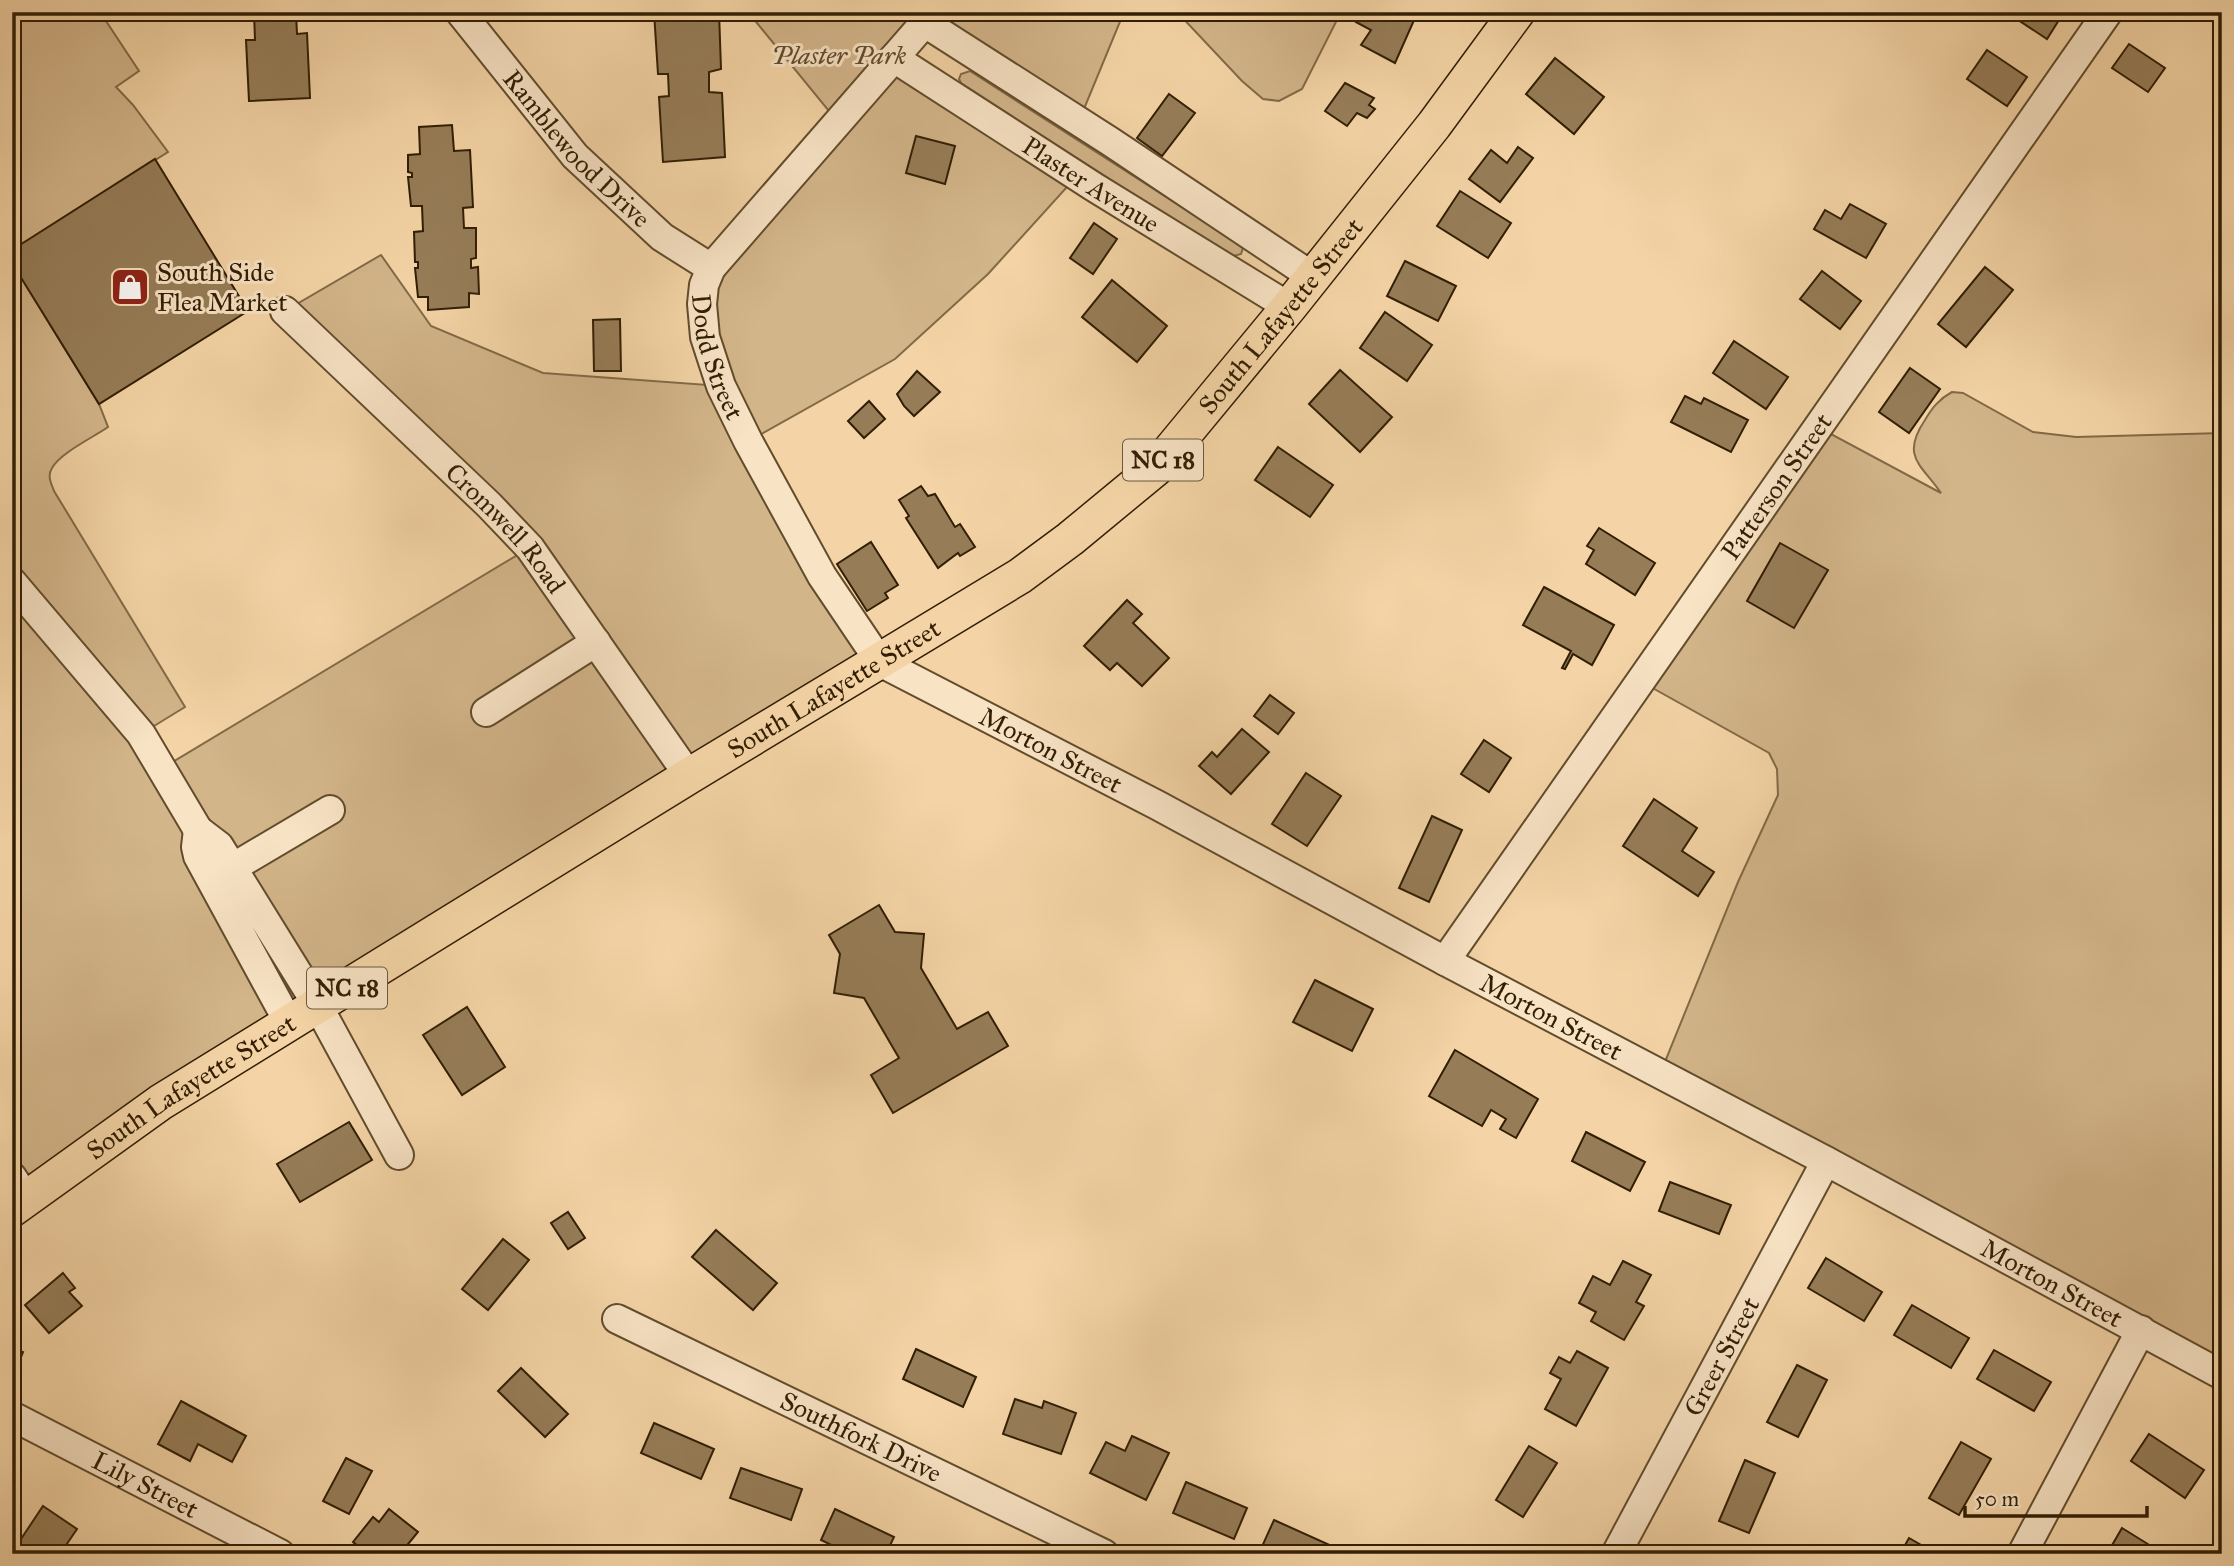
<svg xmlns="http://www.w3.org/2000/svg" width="2234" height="1566" font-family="'IM FELL Great Primer',serif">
  <rect width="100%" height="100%" fill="#f4d4a6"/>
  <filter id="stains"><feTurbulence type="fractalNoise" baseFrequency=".00286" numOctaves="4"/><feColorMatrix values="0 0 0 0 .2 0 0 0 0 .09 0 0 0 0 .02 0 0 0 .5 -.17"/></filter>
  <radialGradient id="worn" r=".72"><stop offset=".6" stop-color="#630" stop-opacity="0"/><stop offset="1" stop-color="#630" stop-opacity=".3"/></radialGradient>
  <g fill="#d3b58a" stroke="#826a47" stroke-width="2">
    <polygon points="12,12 100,12 139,71 116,87 133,105 168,152 12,250"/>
    <path d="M748,12H1124L1079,121L925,23L895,57L1077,176L988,274L895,359L749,441L880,662L26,1198L12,1177V263L99,404L108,427C94,437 60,453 52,468C47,476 51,483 54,491L185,707L141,734L161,769L529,548L285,311L381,255L431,326L543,373L721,386L702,304L838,122Z"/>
    <polygon points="1177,12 1341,12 1302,89 1279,101 1263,99 1242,81"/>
    <polygon points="970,71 1241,245 1243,248 1241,254 1230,257 961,83 959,79 961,74"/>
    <path d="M1952,392L1963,393L2033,432L2076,437L2222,433V1375L1660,1074L1738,882L1778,795L1777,769L1769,753L1640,681L1818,427L1941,493C1922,465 1900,457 1925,420C1932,408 1939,399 1952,392Z"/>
  </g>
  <g fill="#967d58" stroke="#311e04" stroke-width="2">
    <polygon points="254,12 307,12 296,13 297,34 307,33 310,98 249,101 246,40 255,40"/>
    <polygon points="654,12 719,12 721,69 709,72 709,92 722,93 725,157 663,162 659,97 669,96 668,74 658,74"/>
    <polygon points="1362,12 1403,12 1415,18 1395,63 1361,45 1371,30 1356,22"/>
    <polygon points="2006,12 2064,12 2047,39"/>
    <polygon points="2129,44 2165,68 2148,92 2112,68"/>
    <polygon points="1987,50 2027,77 2007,106 1967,79"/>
    <polygon points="1555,58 1604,97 1574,134 1526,94"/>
    <polygon points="1345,83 1374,98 1369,105 1375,109 1367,118 1357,113 1347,126 1325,111"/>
    <polygon points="1169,94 1195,113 1162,156 1137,138"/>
    <polygon points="452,125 454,151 470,150 473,207 463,208 464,228 476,228 476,258 471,259 471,268 478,267 479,294 469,293 469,307 428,310 428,297 418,297 415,268 418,268 418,262 415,262 414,232 423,231 422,206 411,206 408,177 412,177 412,173 408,172 408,155 420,154 419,127"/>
    <polygon points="916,136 955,146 945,184 906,173"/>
    <polygon points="1518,147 1533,158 1500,202 1469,179 1491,150 1507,163"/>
    <polygon points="155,159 248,311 99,404 12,263 12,250"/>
    <polygon points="1460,191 1511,223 1488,258 1437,226"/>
    <polygon points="1850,204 1886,224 1866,258 1814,229 1825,210 1841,219"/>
    <polygon points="1094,223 1117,239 1093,274 1070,258"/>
    <polygon points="1405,261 1456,286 1438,321 1387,296"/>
    <polygon points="1985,267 2013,290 1966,347 1938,324"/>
    <polygon points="1822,271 1861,301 1840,329 1800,299"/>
    <polygon points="1112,280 1167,326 1137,362 1082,317"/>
    <polygon points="1385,312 1432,345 1407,381 1360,348"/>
    <polygon points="620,319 621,371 594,371 593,320"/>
    <polygon points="1734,341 1788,377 1766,409 1713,373"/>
    <polygon points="1910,368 1940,389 1909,433 1879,412"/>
    <polygon points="1340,370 1392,417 1360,452 1309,404"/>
    <polygon points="917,371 940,392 914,416 904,406 897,394"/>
    <polygon points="1685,396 1701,404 1704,398 1748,420 1731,452 1671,422"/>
    <polygon points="869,401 885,419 864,438 848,421"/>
    <polygon points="1278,447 1333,485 1310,517 1255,480"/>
    <polygon points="921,486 928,496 935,494 955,527 960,524 975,547 960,556 958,553 938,568 906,518 909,516 899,500"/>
    <polygon points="1599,528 1655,563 1635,595 1586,564 1594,550 1587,546"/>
    <polygon points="871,542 898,585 885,593 888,598 867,611 837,564"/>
    <polygon points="1780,543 1828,570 1794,628 1747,601"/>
    <polygon points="1544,587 1614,625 1592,665 1573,654 1565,669 1562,668 1571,651 1523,625"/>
    <polygon points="1127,600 1142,614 1133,623 1169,658 1142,686 1117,663 1110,670 1084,646"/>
    <polygon points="1270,695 1294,713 1278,734 1254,716"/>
    <polygon points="1242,729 1269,752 1231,794 1199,766 1212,752 1217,757"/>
    <polygon points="1484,740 1511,758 1489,792 1461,774"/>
    <polygon points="1306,773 1341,796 1307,846 1272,824"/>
    <polygon points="1654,799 1697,828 1682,851 1714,872 1698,896 1623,846"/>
    <polygon points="1432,816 1462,830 1429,902 1399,888"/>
    <polygon points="879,905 895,932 924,934 921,968 957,1029 988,1012 1008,1046 893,1113 871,1075 899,1058 864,998 834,993 840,954 829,935"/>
    <polygon points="1315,980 1373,1009 1352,1051 1293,1022"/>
    <polygon points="467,1007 505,1067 462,1095 423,1035"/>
    <polygon points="1455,1050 1538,1099 1516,1138 1500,1129 1506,1119 1491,1110 1482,1126 1429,1096"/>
    <polygon points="349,1122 372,1160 300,1202 277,1164"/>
    <polygon points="1586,1132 1645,1162 1630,1191 1572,1161"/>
    <polygon points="1670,1182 1731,1205 1719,1234 1659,1211"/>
    <polygon points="568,1212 585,1238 568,1249 551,1223"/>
    <polygon points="716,1230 777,1283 753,1310 692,1257"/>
    <polygon points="503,1239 529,1260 488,1310 462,1289"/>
    <polygon points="1826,1258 1882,1292 1864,1321 1808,1288"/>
    <polygon points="1623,1261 1651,1275 1636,1302 1644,1306 1624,1340 1591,1321 1596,1312 1579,1303 1593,1276 1610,1285"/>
    <polygon points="63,1273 75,1288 69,1292 82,1306 49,1333 25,1305"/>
    <polygon points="1912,1305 1969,1338 1951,1368 1894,1335"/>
    <polygon points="12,1348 23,1352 12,1379"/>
    <polygon points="916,1349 976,1377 963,1407 903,1379"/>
    <polygon points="1994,1350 2051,1382 2034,1411 1977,1379"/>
    <polygon points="1577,1351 1608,1368 1576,1426 1545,1409 1561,1379 1550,1373 1559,1357 1570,1363"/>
    <polygon points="1797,1365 1827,1380 1798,1437 1767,1422"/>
    <polygon points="521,1368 568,1414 545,1437 498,1391"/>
    <polygon points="1015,1399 1042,1408 1044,1401 1076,1413 1061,1454 1003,1434"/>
    <polygon points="181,1401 246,1436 232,1462 198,1444 190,1461 158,1444"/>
    <polygon points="654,1423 714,1449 701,1479 641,1453"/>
    <polygon points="2149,1434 2204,1470 2185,1498 2131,1461"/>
    <polygon points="1132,1436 1169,1453 1146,1500 1090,1473 1106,1442 1125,1451"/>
    <polygon points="1961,1442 1991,1459 1959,1515 1929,1498"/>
    <polygon points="1529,1446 1557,1463 1523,1517 1496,1500"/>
    <polygon points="346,1458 372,1471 349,1514 323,1501"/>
    <polygon points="1745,1460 1775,1473 1749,1533 1719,1521"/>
    <polygon points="741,1468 802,1489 791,1520 730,1498"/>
    <polygon points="1186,1482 1247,1508 1234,1539 1173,1513"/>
    <polygon points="43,1506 77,1529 60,1554 31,1554 17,1545"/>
    <polygon points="389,1509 418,1532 400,1554 368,1554 353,1542 373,1517 379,1522"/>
    <polygon points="835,1509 894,1537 886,1554 850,1554 821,1540"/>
    <polygon points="1274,1520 1334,1547 1331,1554 1266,1554 1260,1551"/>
    <polygon points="2122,1528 2151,1546 2147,1554 2107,1554"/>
    <polygon points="1909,1538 1937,1554 1900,1554"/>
  </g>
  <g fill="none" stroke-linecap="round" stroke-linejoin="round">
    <defs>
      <g id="minor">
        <path id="s1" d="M460,12L575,156L662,237L711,268"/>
        <path id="s2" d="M934,12L711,268L704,285L702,304L705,337L721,386L748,441L822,576L880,662L1157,805L1445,961L1826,1161L2222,1375"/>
        <polyline points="925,23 1111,142 1313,277"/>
        <path id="s3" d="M894,58L1094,187L1289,307"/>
        <path id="s4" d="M285,311L489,505L530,548L689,776"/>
        <polyline points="12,582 141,734 198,830"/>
        <polyline points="486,712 596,642"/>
        <polyline points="232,868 330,810"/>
        <path id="s5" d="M1445,961L2108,12"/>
        <polyline points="289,1023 198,856 196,847 198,830 219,846 318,1006 399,1155"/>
        <polyline points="12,1177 26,1198"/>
        <path id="s6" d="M617,1319L1104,1554"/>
        <path id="s7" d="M12,1416L280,1554"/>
        <path id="s8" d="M1616,1554L1826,1161"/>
        <polyline points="2022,1554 2141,1330"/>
      </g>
      <g id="major">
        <path id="s9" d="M12,1209L161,1102L689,776L1020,576L1070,539L1156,468L1289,307L1434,125L1517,12"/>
      </g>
    </defs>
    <use href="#minor" stroke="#624c2c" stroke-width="32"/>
    <use href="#major" stroke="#311e04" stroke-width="38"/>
    <use href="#minor" stroke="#f8e3c5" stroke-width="28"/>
    <use href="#major" stroke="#f4d4a6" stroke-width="35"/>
  </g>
  <defs>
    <symbol id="shop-square" viewBox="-11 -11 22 22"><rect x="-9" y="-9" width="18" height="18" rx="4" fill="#8f2418" stroke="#f8e3c5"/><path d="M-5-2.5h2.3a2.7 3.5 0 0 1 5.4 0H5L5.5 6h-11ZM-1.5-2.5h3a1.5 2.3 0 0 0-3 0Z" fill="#fff"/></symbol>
  </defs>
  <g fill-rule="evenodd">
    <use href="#shop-square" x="108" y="265" width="44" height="44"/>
  </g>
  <g text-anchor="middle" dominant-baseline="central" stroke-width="6" stroke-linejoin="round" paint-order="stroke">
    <g fill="#f8e3c5" stroke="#6d593e" stroke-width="2">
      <rect x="1123" y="439.5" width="80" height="41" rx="5"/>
      <rect x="307" y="967.5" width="80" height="41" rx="5"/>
    </g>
    <g font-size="24" font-weight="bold" fill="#311e04">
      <text x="1163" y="460">NC 18</text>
      <text x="347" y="988">NC 18</text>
    </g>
    <g font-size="26" font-style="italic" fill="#624b2c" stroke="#f8e3c5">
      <text x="839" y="55">Plaster Park</text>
    </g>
    <g font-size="26" fill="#311e04" stroke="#f8e3c5">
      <text stroke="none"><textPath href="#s1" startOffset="180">Ramblewood Drive</textPath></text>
      <text stroke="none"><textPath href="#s3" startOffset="234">Plaster Avenue</textPath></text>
      <text stroke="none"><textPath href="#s9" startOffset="1561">South Lafayette Street</textPath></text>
      <text stroke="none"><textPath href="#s2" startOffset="432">Dodd Street</textPath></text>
      <text stroke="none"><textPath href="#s5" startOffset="579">Patterson Street</textPath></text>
      <text stroke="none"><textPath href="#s4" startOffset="310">Cromwell Road</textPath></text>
      <text stroke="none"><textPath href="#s9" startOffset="973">South Lafayette Street</textPath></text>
      <text stroke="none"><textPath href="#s2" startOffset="973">Morton Street</textPath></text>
      <text stroke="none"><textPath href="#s2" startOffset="1540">Morton Street</textPath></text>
      <text stroke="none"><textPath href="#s9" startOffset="217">South Lafayette Street</textPath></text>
      <text stroke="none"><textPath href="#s2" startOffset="2107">Morton Street</textPath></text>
      <text stroke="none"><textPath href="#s8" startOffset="224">Greer Street</textPath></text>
      <text stroke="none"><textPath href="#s6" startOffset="271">Southfork Drive</textPath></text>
      <text stroke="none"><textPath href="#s7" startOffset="150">Lily Street</textPath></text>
    </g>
    <g font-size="26" fill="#311e04" stroke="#f8e3c5" text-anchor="start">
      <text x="157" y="272">South Side<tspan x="157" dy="30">Flea Market</tspan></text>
    </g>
  </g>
  <rect width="2234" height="1566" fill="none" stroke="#f4d4a6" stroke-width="42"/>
  <rect x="14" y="14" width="2206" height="1538" fill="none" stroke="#311e04" stroke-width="3.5"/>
  <rect x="21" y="21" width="2192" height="1524" fill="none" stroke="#311e04" stroke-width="2"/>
  <path d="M1965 1506v10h182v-10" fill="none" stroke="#311e04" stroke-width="3.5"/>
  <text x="1975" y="1506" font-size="21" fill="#311e04" stroke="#f8e3c5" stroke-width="5" paint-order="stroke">50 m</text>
  <rect width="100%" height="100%" filter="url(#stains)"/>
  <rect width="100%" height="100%" fill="url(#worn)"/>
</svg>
